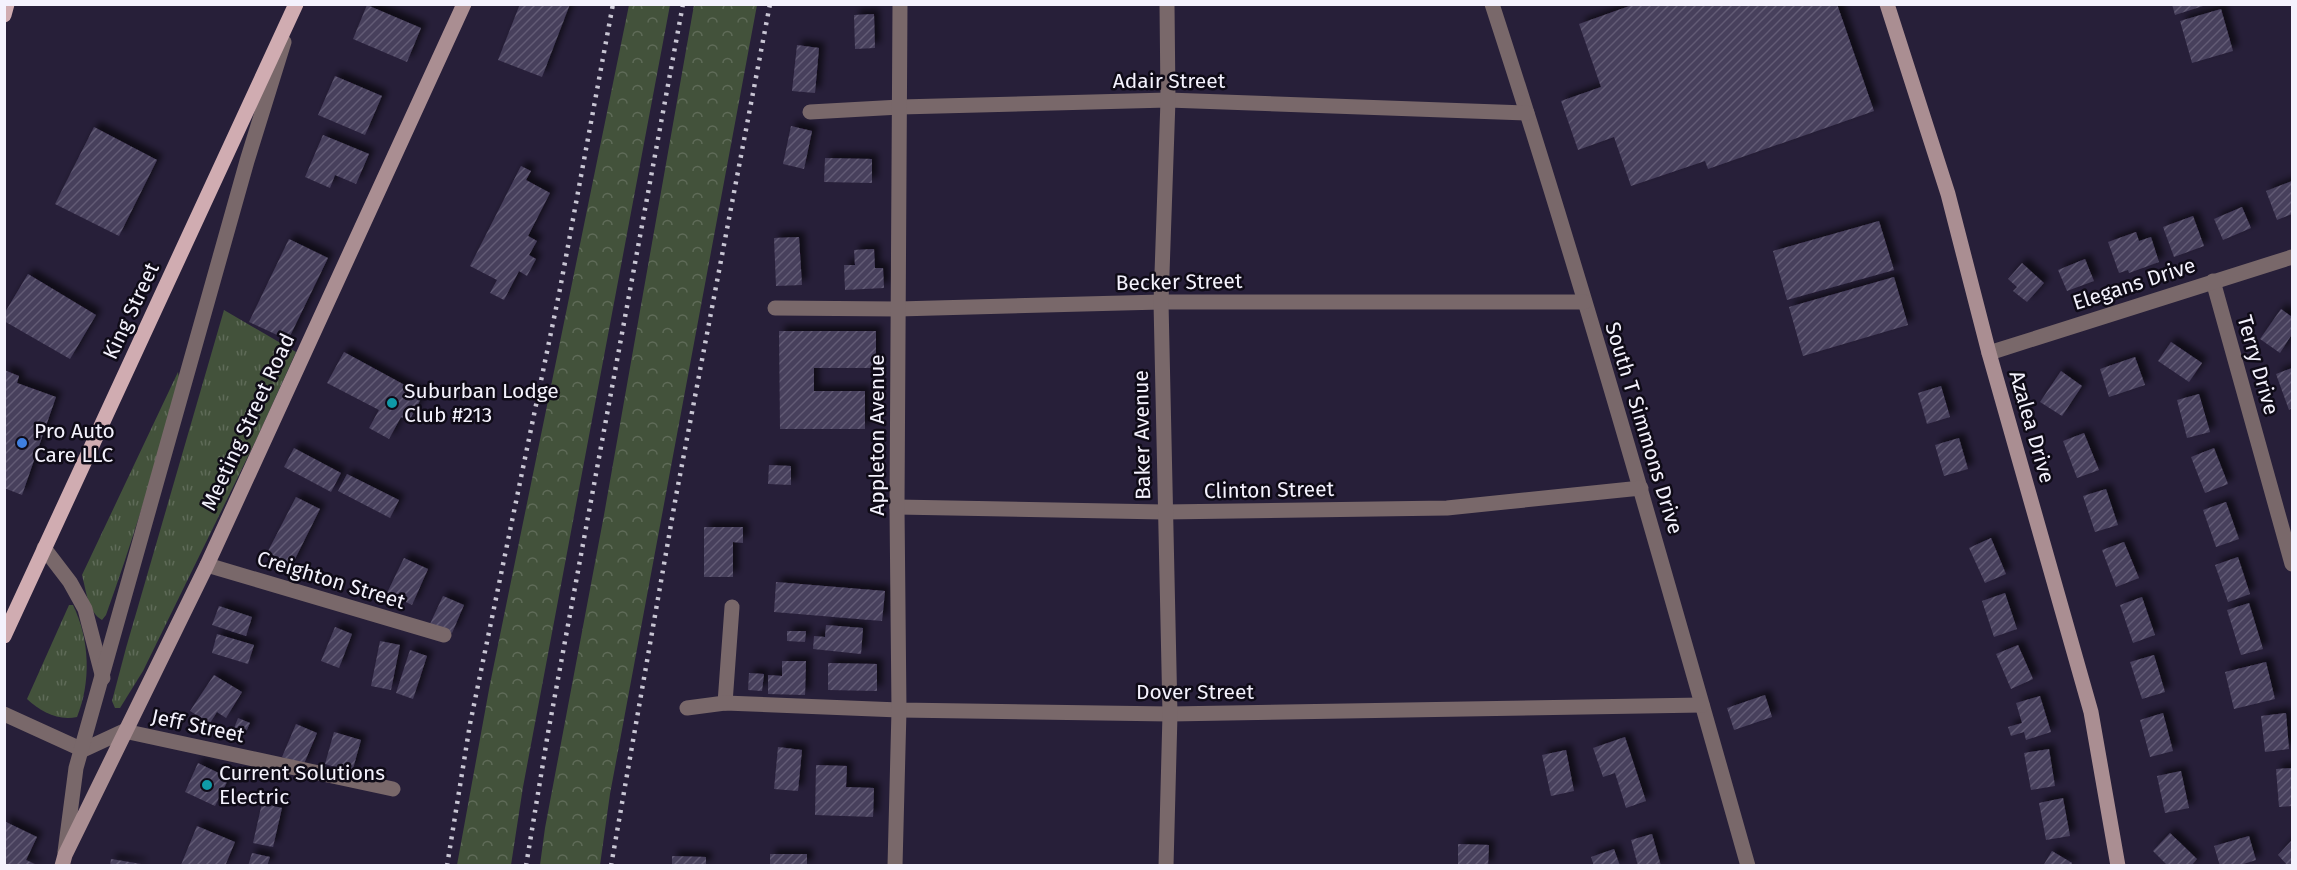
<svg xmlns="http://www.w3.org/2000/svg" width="2297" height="870" font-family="'Fira Sans',sans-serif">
  <defs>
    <pattern id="grass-tufts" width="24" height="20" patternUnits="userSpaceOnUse" patternTransform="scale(1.5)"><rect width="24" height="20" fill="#43523b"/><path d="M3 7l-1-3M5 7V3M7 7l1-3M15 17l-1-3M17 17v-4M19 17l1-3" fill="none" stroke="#5f6b58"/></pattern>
    <pattern id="forest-crowns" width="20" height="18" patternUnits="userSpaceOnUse" patternTransform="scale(1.5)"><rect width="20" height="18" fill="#43523b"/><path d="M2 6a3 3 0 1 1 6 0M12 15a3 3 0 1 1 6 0" fill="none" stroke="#5f6b58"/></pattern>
    <pattern id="building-hatch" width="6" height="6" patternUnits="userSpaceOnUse" patternTransform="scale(1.5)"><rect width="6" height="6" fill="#473f5c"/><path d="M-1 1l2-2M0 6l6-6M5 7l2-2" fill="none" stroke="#625b74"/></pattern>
    <filter id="shadow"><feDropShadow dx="5.5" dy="-5.5" stdDeviation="3" flood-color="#0009"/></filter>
  </defs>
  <rect width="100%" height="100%" fill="#271f39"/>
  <g fill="url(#grass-tufts)">
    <polygon points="224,310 296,352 258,436 143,671 120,708 115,708 112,701 126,648"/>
    <path d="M178,372L179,378C158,458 134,537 106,615L102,620C88,612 86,590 82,575Z"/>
    <path d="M69,605H73C90,640 91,682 77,717C58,721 41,712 27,699Z"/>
  </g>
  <g fill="url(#forest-crowns)">
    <polygon points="629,5 670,5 523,787 511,865 457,865 490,684"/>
    <polygon points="694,5 757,5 610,794 600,865 540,865 545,828 604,515"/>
  </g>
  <g fill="url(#building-hatch)" filter="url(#shadow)">
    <polygon points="520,4 570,4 542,77 498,60"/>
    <polygon points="1635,4 1837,4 1874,111 1708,169 1705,161 1631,186 1614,137 1578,150 1561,101 1601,87 1579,24"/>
    <polygon points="2172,4 2206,4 2206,5 2175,15"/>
    <polygon points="367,5 421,28 407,62 353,39"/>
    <polygon points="2221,9 2233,51 2192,63 2180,21"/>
    <polygon points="874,14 875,48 855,49 854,15"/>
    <polygon points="797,45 819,48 815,93 792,91"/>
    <polygon points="335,76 382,96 365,135 318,115"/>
    <polygon points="791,126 812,131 804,169 783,164"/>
    <polygon points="94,127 157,160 119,236 55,204"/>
    <polygon points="323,135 369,154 356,184 335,175 330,188 305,177"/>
    <polygon points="825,158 872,159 872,183 824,182"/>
    <polygon points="521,166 531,171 526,180 550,193 528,236 537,241 529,255 536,259 527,276 519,271 504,300 490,293 497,280 470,266"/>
    <polygon points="2292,181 2292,214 2277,220 2266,191"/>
    <polygon points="2242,207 2251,228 2223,240 2214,219"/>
    <polygon points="2193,216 2204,246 2174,257 2163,227"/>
    <polygon points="1879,221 1894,270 1787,300 1773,251"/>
    <polygon points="2136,232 2139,241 2151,237 2159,262 2129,273 2128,270 2119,273 2108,242"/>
    <polygon points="799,237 802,285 776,286 774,238"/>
    <polygon points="289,239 328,258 288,340 249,322"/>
    <polygon points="874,249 875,268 883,268 884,288 845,290 844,265 855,265 854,250"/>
    <polygon points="2085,259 2094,281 2067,291 2058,270"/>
    <polygon points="2022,263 2044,283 2027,302 2013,291 2017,287 2008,279"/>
    <polygon points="28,274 96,315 70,359 4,321 4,314"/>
    <polygon points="1894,277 1908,325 1803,356 1789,307"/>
    <polygon points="2281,309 2292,317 2292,334 2280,353 2260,339"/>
    <polygon points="779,331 876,331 876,368 814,368 814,391 865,391 865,429 780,429"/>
    <polygon points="2171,342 2202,363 2189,382 2158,361"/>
    <polygon points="344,352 423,395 409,421 401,417 389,439 369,428 379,410 327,383"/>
    <polygon points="2135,357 2145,385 2109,397 2100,369"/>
    <polygon points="2292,368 2292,408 2289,410 2276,374"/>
    <polygon points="4,370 19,376 17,383 56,397 22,495 4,488"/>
    <polygon points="2061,371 2082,386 2062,416 2040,402"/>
    <polygon points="1941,386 1950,417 1927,424 1918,393"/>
    <polygon points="2199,394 2210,432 2187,438 2177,400"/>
    <polygon points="2084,433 2099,470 2077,478 2063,441"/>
    <polygon points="1959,438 1968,469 1944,476 1935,445"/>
    <polygon points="294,448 341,473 331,492 284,467"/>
    <polygon points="2214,448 2228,484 2205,493 2191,457"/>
    <polygon points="769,465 791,466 791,485 768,484"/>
    <polygon points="347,474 399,500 390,518 338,491"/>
    <polygon points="2106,489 2118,525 2095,532 2083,496"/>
    <polygon points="296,497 320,509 291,567 266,555"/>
    <polygon points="2226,502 2239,539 2216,547 2203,510"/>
    <polygon points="704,527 743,527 743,543 733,542 733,577 704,577"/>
    <polygon points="1991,538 2006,574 1985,583 1969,548"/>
    <polygon points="2124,542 2139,578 2116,587 2102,550"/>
    <polygon points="2238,557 2250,594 2228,602 2215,565"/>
    <polygon points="404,558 428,569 412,605 387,593"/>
    <polygon points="776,582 885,591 882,621 774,612"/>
    <polygon points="2005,593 2017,629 1994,637 1982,601"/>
    <polygon points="443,596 464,605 452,633 430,624"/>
    <polygon points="2142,597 2155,635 2133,643 2120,605"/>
    <polygon points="2249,603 2263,649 2241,655 2227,610"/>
    <polygon points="219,606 252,617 246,636 212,625"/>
    <polygon points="826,625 863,628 861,654 813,649 814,636 825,637"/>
    <polygon points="335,627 352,634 339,668 321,661"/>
    <polygon points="787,631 806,631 805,642 787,641"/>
    <polygon points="217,634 254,645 248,664 212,653"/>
    <polygon points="380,641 400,645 391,690 371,686"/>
    <polygon points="2018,645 2033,679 2011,689 1996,654"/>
    <polygon points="410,650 427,656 413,699 396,693"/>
    <polygon points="2154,655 2165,692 2142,699 2130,662"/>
    <polygon points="782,661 806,661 805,695 768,694 768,675 782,676"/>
    <polygon points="2266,662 2275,699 2234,709 2225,672"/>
    <polygon points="828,663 877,664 877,691 828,690"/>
    <polygon points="749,673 764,674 762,691 748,690"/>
    <polygon points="214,675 242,692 226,718 217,712 210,723 190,711"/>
    <polygon points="1765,695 1772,717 1734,730 1727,708"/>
    <polygon points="2040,696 2051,732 2026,740 2024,732 2011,736 2008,727 2022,723 2016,703"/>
    <polygon points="2163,713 2173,751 2150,757 2140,720"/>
    <polygon points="2286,713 2289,749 2265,752 2261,716"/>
    <polygon points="238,718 250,723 244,736 233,731"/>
    <polygon points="296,724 317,733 303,766 282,757"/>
    <polygon points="334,732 361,740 352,772 325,764"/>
    <polygon points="1625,737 1646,801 1626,808 1615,773 1603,777 1593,748"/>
    <polygon points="778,747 802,750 798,791 774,789"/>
    <polygon points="2049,749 2055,786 2031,790 2024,753"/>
    <polygon points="1566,750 1574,791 1551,796 1542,755"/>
    <polygon points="198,763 229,778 215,806 185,792"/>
    <polygon points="816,765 847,766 846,787 874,788 873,817 815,815"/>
    <polygon points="2292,768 2292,806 2279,807 2276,769"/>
    <polygon points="2181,771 2189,808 2165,813 2157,776"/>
    <polygon points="2063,798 2070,836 2046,840 2039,803"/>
    <polygon points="262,803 282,808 273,847 253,843"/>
    <polygon points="4,821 37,837 26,860 39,866 4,866"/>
    <polygon points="197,826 235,842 225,866 181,865"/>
    <polygon points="2170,833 2197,859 2191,866 2168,866 2153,851"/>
    <polygon points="1652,834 1661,866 1638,866 1631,840"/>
    <polygon points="2249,836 2256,860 2237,866 2220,866 2214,846"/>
    <polygon points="2292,840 2292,866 2288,866 2278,855"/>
    <polygon points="1458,844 1489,845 1488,866 1458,866"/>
    <polygon points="1614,849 1620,866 1594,866 1591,857"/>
    <polygon points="2052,851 2072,863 2071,866 2043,866"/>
    <polygon points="252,853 270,857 267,866 248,866"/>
    <rect x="770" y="854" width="37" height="12"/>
    <polygon points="672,856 706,857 706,866 672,866"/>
    <polygon points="111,859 141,864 141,866 110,866"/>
  </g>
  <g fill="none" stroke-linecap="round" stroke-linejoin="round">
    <g stroke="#79686a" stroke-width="15">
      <path d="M1492,4C1585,289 1666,577 1748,866"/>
      <polyline points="810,112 900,107 1168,100 1527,113"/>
      <polyline points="2213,281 2292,564"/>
      <polyline points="775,308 898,309 1161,302 1584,302"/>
      <polyline points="1989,353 2292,257"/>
      <polyline points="897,507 1164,512 1447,508 1641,488"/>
      <polyline points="44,548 70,582 85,609 103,678"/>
      <polyline points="207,565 444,635"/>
      <polyline points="725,703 732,607"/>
      <polyline points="687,708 725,703 899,710 1170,714 1702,705"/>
      <polyline points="4,714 83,750 124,731 393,789"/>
      <polyline points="65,852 76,768 247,161 284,42"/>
      <polyline points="895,866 899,710 897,507 900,4"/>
      <polyline points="1166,866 1170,714 1161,302 1168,100 1167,4"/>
    </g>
    <g stroke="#aa8e92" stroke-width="15">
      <polyline points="1887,4 1948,194 1989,353 2091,712 2118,866"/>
      <polyline points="62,866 65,855 207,565 464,4"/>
    </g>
    <g stroke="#d0acb1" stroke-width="15">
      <polyline points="4,15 7,4"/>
      <polyline points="4,636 296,4"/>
    </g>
    <g stroke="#c8c5d3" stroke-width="4.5" stroke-dasharray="3 6" stroke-linecap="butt">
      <polyline points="447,866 470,724 560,289 613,4"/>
      <polyline points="526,866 548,733 683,4"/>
      <polyline points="611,866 676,496 770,4"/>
    </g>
  </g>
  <g fill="#0f9aa8" stroke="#0f0b17" stroke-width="2">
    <circle cx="392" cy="403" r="6"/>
    <circle cx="207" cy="785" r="6"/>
  </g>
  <circle fill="#3f7fe0" stroke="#0f0b17" stroke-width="2" cx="22" cy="443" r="6"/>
  <g text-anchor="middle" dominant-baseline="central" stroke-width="5" stroke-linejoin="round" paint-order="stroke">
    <g font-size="21" fill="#f4f2fd" stroke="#0f0b17">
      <text x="1169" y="81">Adair Street</text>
      <text transform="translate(1179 282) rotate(-1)">Becker Street</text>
      <text transform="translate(2134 284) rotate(-18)">Elegans Drive</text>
      <text transform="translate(131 311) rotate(-65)">King Street</text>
      <text transform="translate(2258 365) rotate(74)">Terry Drive</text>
      <text transform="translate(248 422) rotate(-65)">Meeting Street Road</text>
      <text transform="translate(2032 427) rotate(74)">Azalea Drive</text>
      <text transform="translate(1644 428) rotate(73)">South T Simmons Drive</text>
      <text transform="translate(877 435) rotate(-90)">Appleton Avenue</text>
      <text transform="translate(1142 435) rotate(-91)">Baker Avenue</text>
      <text transform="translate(1269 490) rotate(-1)">Clinton Street</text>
      <text transform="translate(331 580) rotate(17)">Creighton Street</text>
      <text x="1195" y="692">Dover Street</text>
      <text transform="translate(198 726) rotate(12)">Jeff Street</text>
    </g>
    <g font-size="21" fill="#f4f2fd" stroke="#0f0b17" text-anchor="start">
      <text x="404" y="391">Suburban Lodge<tspan x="404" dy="24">Club #213</tspan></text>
      <text x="34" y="431">Pro Auto<tspan x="34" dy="24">Care LLC</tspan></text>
      <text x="219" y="773">Current Solutions<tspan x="219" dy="24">Electric</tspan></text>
    </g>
  </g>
  <rect width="2297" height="870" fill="none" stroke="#f4f2fd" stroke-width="12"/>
</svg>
